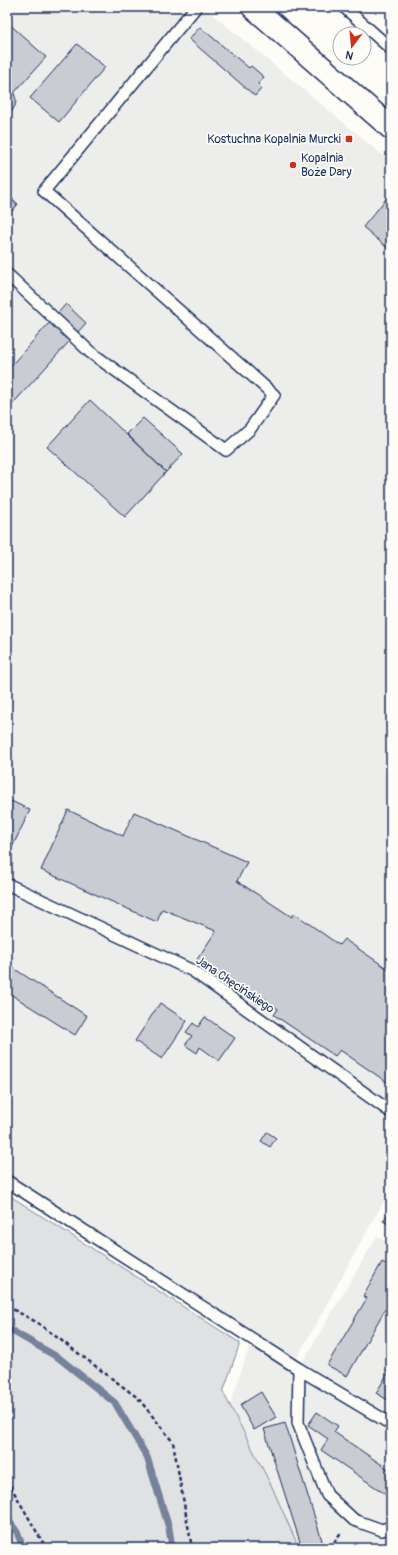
<svg xmlns="http://www.w3.org/2000/svg" width="398" height="1555" font-family="Pangolin,sans-serif">
  <rect width="100%" height="100%" fill="#fdfcf7"/>
  <filter id="ink" filterUnits="userSpaceOnUse"><feTurbulence type="fractalNoise" baseFrequency=".025" numOctaves="2"/><feDisplacementMap in="SourceGraphic" scale="8" xChannelSelector="R" yChannelSelector="G"/><feConvolveMatrix kernelMatrix="1 2 1 2 8 2 1 2 1" color-interpolation-filters="sRGB"/></filter>
  <g filter="url(#ink)">
    <polygon fill="#edeeec" points="7,7 204,7 391,162 391,1188 293,1365 299,1368 377,1236 391,1244 391,1548 287,1548 229,1408 250,1344 290,1364 7,1187"/>
    <polygon fill="#e0e1e3" stroke="#7e88a0" points="7,1194 240,1343 223,1392 272,1487 299,1548 7,1548"/>
    <g fill="none" stroke-linecap="round" stroke-linejoin="round">
      <g stroke="#76819c" stroke-width="7">
        <polyline points="7,1328 59,1358 115,1403 147,1457 169,1528 172,1548"/>
        <polyline points="7,1518 17,1532 23,1548"/>
      </g>
    </g>
    <g fill="#c9ccd3" stroke="#1b2f5e">
      <polygon points="7,22 46,57 14,93 16,100 15,106 12,111 7,115"/>
      <polygon points="200,27 249,68 251,66 264,77 258,84 262,88 255,96 189,39"/>
      <polygon points="77,44 105,67 59,122 30,98"/>
      <polygon points="391,193 391,251 363,227"/>
      <polygon points="7,194 18,204 7,216"/>
      <polygon points="7,196 17,205 7,217"/>
      <polygon points="66,304 86,323 8,409 7,407 7,370"/>
      <polygon points="90,400 166,472 125,517 47,447"/>
      <polygon points="143,418 183,454 166,472 127,434"/>
      <polygon points="7,799 30,810 7,858"/>
      <polygon points="68,810 123,836 134,812 247,862 237,881 292,917 294,913 339,945 344,939 391,971 391,1085 340,1050 335,1056 274,1015 278,1009 262,997 258,1004 196,961 216,931 162,909 157,922 41,870"/>
      <polygon points="7,964 87,1016 75,1035 7,992"/>
      <polygon points="160,1003 187,1021 162,1059 135,1041"/>
      <polygon points="205,1017 235,1038 219,1061 200,1047 197,1053 185,1045 192,1036 186,1032 193,1023 198,1027"/>
      <polygon points="267,1132 276,1138 270,1147 261,1141"/>
      <polygon points="391,1209 391,1226 383,1221"/>
      <polygon points="382,1262 391,1267 391,1299 347,1376 327,1365 367,1298 363,1296"/>
      <polygon points="391,1368 391,1402 376,1393"/>
      <polygon points="261,1392 276,1417 254,1430 240,1405"/>
      <polygon points="317,1412 338,1426 334,1432 391,1471 391,1498 321,1450 328,1439 308,1425"/>
      <polygon points="285,1423 324,1547 321,1548 302,1548 264,1429"/>
      <polygon points="391,1540 391,1548 364,1548"/>
    </g>
    <g fill="none" stroke-linecap="round" stroke-linejoin="round">
      <defs>
        <g id="service">
          <polyline points="344,7 391,49"/>
          <polyline points="7,274 90,352 226,450 250,429 274,395 44,191 196,7"/>
          <polyline points="7,884 193,971 391,1112"/>
          <polyline points="7,1181 299,1369 391,1424"/>
          <polyline points="299,1369 298,1423 327,1495 354,1520 382,1530 391,1527"/>
        </g>
        <polyline id="tertiary" points="253,7 391,128"/>
      </defs>
      <use href="#service" stroke="#1b2f5e" stroke-width="14"/>
      <use href="#tertiary" stroke="#1b2f5e" stroke-width="25"/>
      <g stroke="#1b2f5e" stroke-width="2.5" stroke-dasharray="4 3" stroke-linecap="butt">
        <polyline points="7,1306 38,1323 138,1398 173,1442 192,1548"/>
        <polyline points="7,1480 46,1548"/>
        <polyline points="330,1548 342,1531"/>
      </g>
      <use href="#service" stroke="#fdfcf7" stroke-width="11"/>
      <use href="#tertiary" stroke="#fdfcf7" stroke-width="22"/>
    </g>
  </g>
  <g fill="#c8321e" stroke="#fdfcf7" stroke-width="1.5">
    <rect x="345" y="135" width="8" height="8" rx="2"/>
    <circle cx="293" cy="165" r="4"/>
  </g>
  <g text-anchor="middle" dominant-baseline="central" stroke-width="3.5" stroke-linejoin="round" paint-order="stroke">
    <g font-size="12" fill="#1b2f5e" stroke="#fdfcf7" text-anchor="end">
      <text x="341" y="139">Kostuchna Kopalnia Murcki</text>
      <text x="301" y="158" text-anchor="start">Kopalnia<tspan x="301" dy="14">Boże Dary</tspan></text>
    </g>
    <g font-size="12" fill="#1b2f5e" stroke="#fdfcf7">
      <text transform="translate(235 985) rotate(34)">Jana Chęcińskiego</text>
    </g>
  </g>
  <rect width="398" height="1555" fill="none" stroke="#fdfcf7" stroke-width="24"/>
  <rect x="12" y="12" width="374" height="1531" fill="none" stroke="#1b2f5e" stroke-width="1.5" filter="url(#ink)"/>
  <g transform="translate(352 46) rotate(196)"><circle r="19" fill="#fdfcf7" stroke="#a3aaba"/>
  <path d="M0-3L7 15L0 10L-7 15Z" fill="#c8321e"/>
  <text y="-6" font-size="11" font-weight="bold" text-anchor="middle" fill="#1b2f5e">N</text>
  </g>
</svg>
